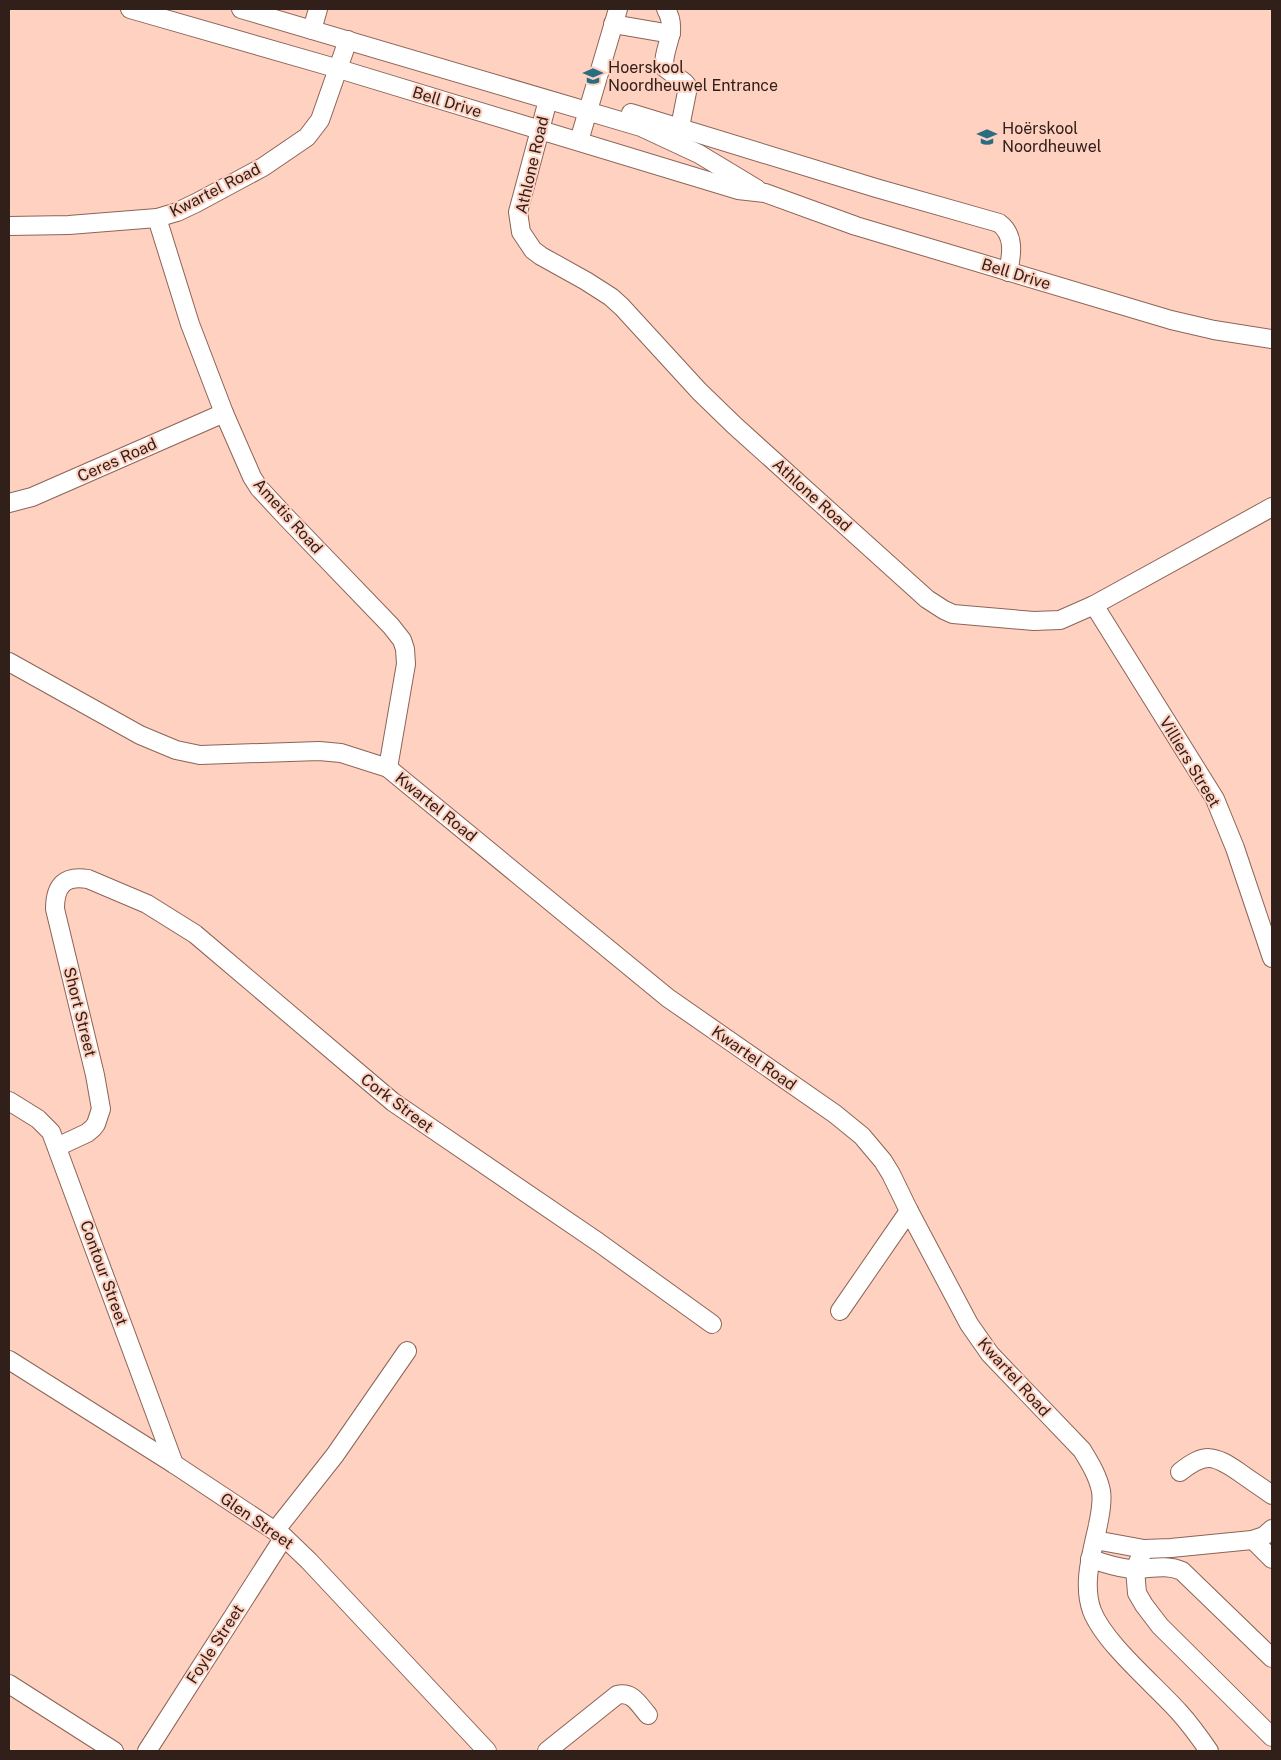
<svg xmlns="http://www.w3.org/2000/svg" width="1281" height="1760" font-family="'Public Sans',sans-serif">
  <rect width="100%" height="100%" fill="#ffd1c1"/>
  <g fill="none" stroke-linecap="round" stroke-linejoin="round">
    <defs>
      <g id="minor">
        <polyline points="130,9 339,69 738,190 765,193 856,226 1171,320 1214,330 1272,339"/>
        <polyline points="241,9 641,127 699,154 757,189"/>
        <path d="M666,9C679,32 663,45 664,67L685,83L688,87L680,127"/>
        <polyline points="613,24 671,34"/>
        <polyline points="312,30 318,9"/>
        <polyline points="548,100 518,212 521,232 533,250 541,256 586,281 611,297 622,307 699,391 734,425 927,599 944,610 953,614 1034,621 1060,620 1094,605 1272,507"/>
        <path d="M631,113L876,188L999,223C1015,235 1012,254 1008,272"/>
        <polyline points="579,141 618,9"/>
        <polyline points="157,218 190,324 224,413 252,477 259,488 286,517 391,626 402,640 405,649 406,664 388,768"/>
        <polyline points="9,226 69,225 157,218 177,212 196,203 263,167 307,137 320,120 348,40"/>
        <polyline points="9,503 32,497 224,413"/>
        <polyline points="1094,605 1215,799 1235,848 1272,958"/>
        <path d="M9,662L140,735L176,750L200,755L319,751L341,753L388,768L668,998L835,1114L862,1136L883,1161L891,1174L909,1211L969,1324L990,1354L1082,1450C1090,1463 1098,1476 1101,1491C1103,1503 1100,1514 1098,1525C1092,1553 1082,1584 1092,1611C1105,1644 1155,1685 1179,1712C1190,1724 1200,1738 1209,1751"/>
        <polyline points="9,1101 38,1119 51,1132 174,1464"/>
        <path d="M57,1147L87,1133L93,1128L96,1124L101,1109L95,1075L55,909C55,886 64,875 88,879L147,904L195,934L393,1102L598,1242L712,1324"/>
        <polyline points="840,1311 909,1211"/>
        <polyline points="9,1360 174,1464 284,1537 309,1561 487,1751"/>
        <path d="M1180,1472C1205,1452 1214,1455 1239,1472C1250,1480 1261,1487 1272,1495"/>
        <polyline points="275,1531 335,1455 407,1351"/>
        <polyline points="1095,1540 1144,1549 1171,1548 1252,1540 1264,1536 1272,1529"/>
        <polyline points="1253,1540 1272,1559"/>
        <polyline points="1144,1549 1135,1569 1137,1593 1144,1605 1160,1626 1272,1737"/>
        <path d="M1090,1559C1105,1563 1119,1569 1134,1569C1150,1569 1166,1564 1182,1571L1272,1658"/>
        <polyline points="9,1684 114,1751"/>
        <polyline points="147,1751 284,1537"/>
        <path d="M547,1751L617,1695C633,1691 639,1705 648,1715"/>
      </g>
    </defs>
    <use href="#minor" stroke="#8c6456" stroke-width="20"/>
    <use href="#minor" stroke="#fff" stroke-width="18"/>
  </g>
  <defs>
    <symbol id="school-bare" viewBox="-9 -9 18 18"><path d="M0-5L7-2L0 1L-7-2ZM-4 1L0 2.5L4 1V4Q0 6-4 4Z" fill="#2b6d80" stroke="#ffd1c1" stroke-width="2.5" paint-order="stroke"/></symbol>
  </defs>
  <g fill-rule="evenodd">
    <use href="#school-bare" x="579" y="62" width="28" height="28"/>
    <use href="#school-bare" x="973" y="123" width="28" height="28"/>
  </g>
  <g text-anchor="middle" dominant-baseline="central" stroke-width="4" stroke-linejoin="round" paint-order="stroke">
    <g font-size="16" fill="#31201a" stroke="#ffd1c1" text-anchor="start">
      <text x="608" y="67">Hoerskool<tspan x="608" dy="18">Noordheuwel Entrance</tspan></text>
      <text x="1002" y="128">Hoërskool<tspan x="1002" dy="18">Noordheuwel</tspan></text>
    </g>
    <g font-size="16" fill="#31201a" stroke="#ffd1c1">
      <text transform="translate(447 102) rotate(17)">Bell Drive</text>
      <text transform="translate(532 165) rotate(-77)">Athlone Road</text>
      <text transform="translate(215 190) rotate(-27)">Kwartel Road</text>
      <text transform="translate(1016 274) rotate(17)">Bell Drive</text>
      <text transform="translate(117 460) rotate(-24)">Ceres Road</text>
      <text transform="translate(812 495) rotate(42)">Athlone Road</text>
      <text transform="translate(288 516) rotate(48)">Ametis Road</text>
      <text transform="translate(1190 762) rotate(59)">Villiers Street</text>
      <text transform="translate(436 807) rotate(39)">Kwartel Road</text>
      <text transform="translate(80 1012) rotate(76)">Short Street</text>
      <text transform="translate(754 1058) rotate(35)">Kwartel Road</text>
      <text transform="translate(397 1103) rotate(37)">Cork Street</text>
      <text transform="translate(104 1273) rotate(70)">Contour Street</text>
      <text transform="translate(1014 1377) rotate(48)">Kwartel Road</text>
      <text transform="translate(257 1521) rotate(35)">Glen Street</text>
      <text transform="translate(215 1644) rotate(-57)">Foyle Street</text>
    </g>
  </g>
  <rect width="1281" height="1760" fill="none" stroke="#31201a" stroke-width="20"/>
</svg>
